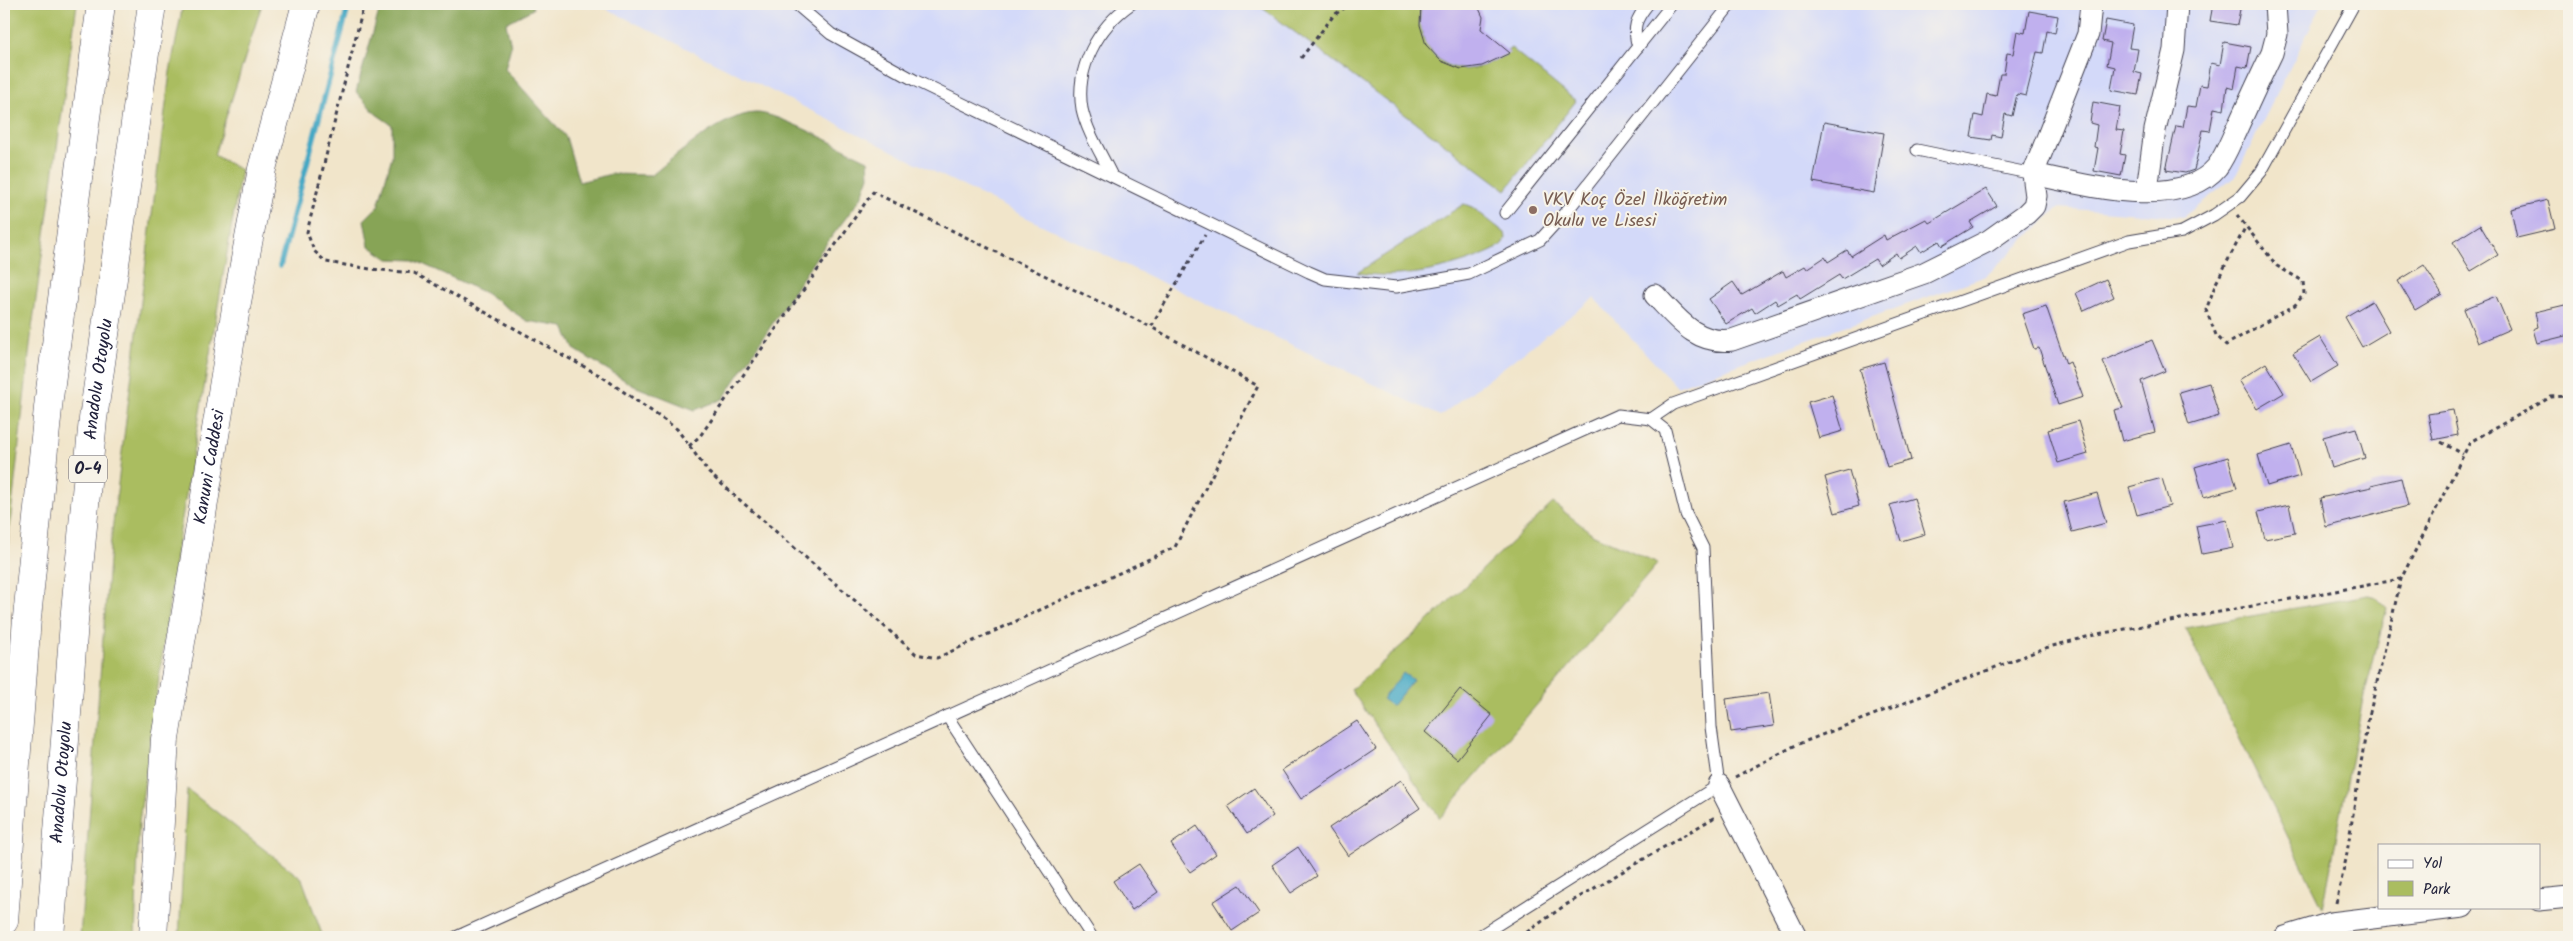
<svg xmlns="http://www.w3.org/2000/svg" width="2573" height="941" font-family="Kalam,sans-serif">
  <rect width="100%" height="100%" fill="#f7f3e8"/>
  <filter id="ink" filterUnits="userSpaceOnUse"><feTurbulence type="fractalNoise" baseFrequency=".02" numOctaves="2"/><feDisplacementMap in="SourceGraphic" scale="10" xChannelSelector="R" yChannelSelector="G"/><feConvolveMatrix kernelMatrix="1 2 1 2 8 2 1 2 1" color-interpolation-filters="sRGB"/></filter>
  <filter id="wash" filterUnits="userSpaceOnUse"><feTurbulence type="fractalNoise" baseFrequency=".0096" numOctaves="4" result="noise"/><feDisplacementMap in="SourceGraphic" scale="20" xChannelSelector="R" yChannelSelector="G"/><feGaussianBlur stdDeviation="1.12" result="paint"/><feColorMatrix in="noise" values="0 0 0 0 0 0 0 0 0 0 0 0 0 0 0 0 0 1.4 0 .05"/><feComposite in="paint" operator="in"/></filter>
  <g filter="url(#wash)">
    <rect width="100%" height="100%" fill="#f1e5ca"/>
    <polygon fill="#d3d9f9" points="597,4 2322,4 2235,177 2183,217 2058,208 1986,276 1677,387 1594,298 1440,416 1017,213"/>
    <g fill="#aabd60" stroke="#66704e">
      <polygon points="4,4 77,4 32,328 4,578"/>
      <polygon points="183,4 262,4 214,155 241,170 178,542 139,822 135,937 80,937 110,547 170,72"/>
      <path d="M1257,4H1422C1414,31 1431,66 1462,69C1480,70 1497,60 1511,48L1576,101L1506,190Z"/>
      <path d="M1464,204L1472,207L1505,233L1506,238C1501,249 1489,252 1478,257C1438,272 1399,279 1357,273Z"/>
      <polygon points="1553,503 1594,535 1658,563 1440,818 1351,690 1409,639"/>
      <polygon points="2368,595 2376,597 2387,608 2362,704 2323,908 2185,628"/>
      <polygon points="187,789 302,879 323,937 179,937"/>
    </g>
    <path fill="#87a456" stroke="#546348" d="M381,4H532L533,9L506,23L511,46L505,69L566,137L579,182L611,174L652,175C675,156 725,113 756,113C777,112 846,150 868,160L869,176L861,198L817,256L723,399L695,410L634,386L574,349L564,327L527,321L485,293L414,260L388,259L369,246L364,220L378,206L392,156V125L376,114L356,92Z"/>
    <polygon fill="#44a8c4" stroke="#336580" points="1403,673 1413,680 1392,706 1382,699"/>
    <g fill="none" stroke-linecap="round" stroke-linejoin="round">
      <polyline stroke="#44a8c4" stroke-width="5.5" points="280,266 349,4"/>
    </g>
    <g id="blocks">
      <g fill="#c0b0ee">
        <polygon points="1421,4 1477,4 1483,17 1481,29 1510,53 1482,66 1461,69 1441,61 1426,45 1420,25"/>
        <polygon points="2213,4 2241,4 2237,25 2210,21"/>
        <polygon points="2029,11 2058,16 2055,33 2047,31 2043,53 2037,52 2026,96 2017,94 2012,116 2005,114 2001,137 1992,135 1991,140 1971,137 1975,115 1983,117 1987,94 1996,96 2000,74 2004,74 2007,53 2013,54 2017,31 2025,33"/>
        <polygon points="2106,20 2133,25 2129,48 2138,49 2134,72 2142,74 2138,95 2111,90 2115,67 2107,65 2111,43 2102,41"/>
        <polygon points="2224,42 2251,47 2247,68 2238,66 2234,89 2227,87 2224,110 2214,108 2210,131 2203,130 2194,170 2185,173 2166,170 2176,126 2183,127 2187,106 2196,107 2200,85 2207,86 2211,63 2220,65"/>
        <polygon points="2093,102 2120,107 2116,130 2124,131 2120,154 2125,155 2121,176 2094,171 2098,148 2094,147 2097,125 2090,123"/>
        <polygon points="1824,122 1884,133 1874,193 1813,182"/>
        <polygon points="1986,189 1997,206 1970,222 1973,227 1942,246 1939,241 1921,252 1917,246 1899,258 1896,253 1879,265 1875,259 1842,279 1839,275 1800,299 1797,294 1778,305 1775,300 1755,313 1752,308 1726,324 1709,299 1733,282 1742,295 1783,271 1786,277 1805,266 1807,269 1825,257 1828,262 1847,250 1851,256 1884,235 1886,240 1926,219 1929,223"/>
        <polygon points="2548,200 2555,229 2517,238 2511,209"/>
        <polygon points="2480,225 2498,255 2471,271 2453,242"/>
        <polygon points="2424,265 2442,294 2415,310 2398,281"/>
        <polygon points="2106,279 2114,297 2084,311 2076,293"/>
        <polygon points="2496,296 2510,329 2478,343 2464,309"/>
        <polygon points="2372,301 2389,331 2362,347 2345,317"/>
        <polygon points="2569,304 2569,335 2537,343 2533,329 2538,327 2535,312"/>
        <polygon points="2046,306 2066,364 2070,362 2083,397 2058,405 2039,348 2034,349 2022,314"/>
        <polygon points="2320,337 2338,366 2311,382 2293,353"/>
        <polygon points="2152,340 2165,371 2141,381 2155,432 2122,441 2114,410 2123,408 2103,361"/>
        <polygon points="1884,362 1911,460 1887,467 1860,369"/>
        <polygon points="2266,363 2284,393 2257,409 2239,380"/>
        <polygon points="2209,383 2219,416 2189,425 2179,392"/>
        <polygon points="1832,395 1843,431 1819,438 1808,402"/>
        <polygon points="2453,410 2458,435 2433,440 2428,414"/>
        <polygon points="2078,421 2088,454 2058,463 2048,430"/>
        <polygon points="2356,428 2365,458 2332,468 2323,437"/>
        <polygon points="2291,445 2300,476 2267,486 2258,455"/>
        <polygon points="2228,457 2237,488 2204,497 2195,467"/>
        <polygon points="1849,470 1859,506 1835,513 1825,477"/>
        <polygon points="2162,478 2170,506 2137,515 2129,487"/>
        <polygon points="2401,478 2408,506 2326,527 2320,498 2372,487 2371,485"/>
        <polygon points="2097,493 2106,523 2072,532 2064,502"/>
        <polygon points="1914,498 1925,534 1901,541 1890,505"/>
        <polygon points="2289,505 2295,533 2265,539 2258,512"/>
        <polygon points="2227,520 2233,548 2202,554 2196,526"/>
        <polygon points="1460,689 1492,715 1457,759 1425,732"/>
        <polygon points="1769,693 1774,726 1731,732 1726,699"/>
        <polygon points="1357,721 1376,749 1301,799 1282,770"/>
        <polygon points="1401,780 1420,808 1348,856 1329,828"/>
        <polygon points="1254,788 1273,816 1247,834 1228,806"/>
        <polygon points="1197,826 1216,854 1190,872 1171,844"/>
        <polygon points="1298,847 1317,876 1291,893 1272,865"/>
        <polygon points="1139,864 1158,892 1132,910 1113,881"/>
        <polygon points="1240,885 1259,913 1232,931 1213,902"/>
      </g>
    </g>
  </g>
  <g filter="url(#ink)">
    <use href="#blocks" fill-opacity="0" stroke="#413f50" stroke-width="1"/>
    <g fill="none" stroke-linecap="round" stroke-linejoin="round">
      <defs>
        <g id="lane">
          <polyline points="796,4 831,34 916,81 1309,272 1325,279 1396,287 1469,274 1540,240 1571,206 1731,4"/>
          <path d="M1638,47C1632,27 1636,19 1648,4"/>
          <polyline points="1917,150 2033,174"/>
          <path d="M1112,176C1102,155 1087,132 1082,109C1075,68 1098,27 1131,4"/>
          <polyline points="1505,213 1672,4"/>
          <polyline points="947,716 1092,937"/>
          <polyline points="456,937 1618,415 1651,419 1673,404 2129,241 2182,232 2214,215 2240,197 2261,172 2354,4"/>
          <polyline points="1478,937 1719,785 1711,727 1703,548 1686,514 1665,430 1651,419"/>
        </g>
        <g id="street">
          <path d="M2033,174C2082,184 2180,212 2217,167C2226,155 2231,140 2238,126C2249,102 2260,78 2272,53L2277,34L2275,4"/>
          <polyline points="2147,190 2155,130 2174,50 2177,4"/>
          <path d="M1655,295C1677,318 1696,345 1732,340L1924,273L1988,241L2026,214L2034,206L2036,196L2033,174L2088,34L2091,4"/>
          <polyline points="1719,785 1796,937"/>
          <polyline points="2539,900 2569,897"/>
          <polyline points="2285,937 2331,923 2463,907"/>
        </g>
        <g id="primary">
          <path id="s1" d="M153,937L165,739L237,302L262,169L306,4"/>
        </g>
        <g id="highway">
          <polyline points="4,921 27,618 49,398 101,4"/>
          <path id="s2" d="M50,937L74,622L93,419L152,4"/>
        </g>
      </defs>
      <use href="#lane" stroke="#413f50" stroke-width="13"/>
      <use href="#street" stroke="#413f50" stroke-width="23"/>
      <use href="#primary" stroke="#413f50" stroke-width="29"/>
      <use href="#highway" stroke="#413f50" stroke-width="29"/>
      <g stroke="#413f50" stroke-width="3" stroke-dasharray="4 4" stroke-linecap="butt">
        <polyline points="364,4 307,232 314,251 326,262 370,269 414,273 601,376 677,429 709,473 916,654 937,658 1175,547 1258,386 1151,327 1205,235"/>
        <polyline points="1301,58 1334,15 1350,4"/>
        <polyline points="2237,215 2277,266 2303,281 2304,294 2295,305 2226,345 2216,335 2206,310 2216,283 2246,226"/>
        <polyline points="2441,442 2463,454"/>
        <polyline points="689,446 700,436 873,192 1151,327"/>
        <polyline points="1735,777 1796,745 2045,648 2098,634 2401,579"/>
        <polyline points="2336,903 2346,859 2367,725 2401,579 2470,442 2551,397 2569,396"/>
        <polyline points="1520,937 1564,906 1715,817"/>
      </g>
      <use href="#lane" stroke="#fff" stroke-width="11"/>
      <use href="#street" stroke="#fff" stroke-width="21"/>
      <use href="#primary" stroke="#fff" stroke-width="28"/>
      <use href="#highway" stroke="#fff" stroke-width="28"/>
    </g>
  </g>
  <circle fill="#8d6e63" stroke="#f7f3e8" stroke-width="2" cx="1533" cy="210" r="5"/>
  <g text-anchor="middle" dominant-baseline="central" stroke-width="4" stroke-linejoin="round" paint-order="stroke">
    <rect fill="#f7f3e8" stroke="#62616f" stroke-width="1" x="69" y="455.5" width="38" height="27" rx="4"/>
    <g font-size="16" font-weight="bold" fill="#22223b">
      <text x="88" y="469">O-4</text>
    </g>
    <g font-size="18" fill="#785e54" stroke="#f7f3e8" text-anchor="start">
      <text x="1543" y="200">VKV Koç Özel İlköğretim<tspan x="1543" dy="21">Okulu ve Lisesi</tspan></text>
    </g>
    <g font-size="18" fill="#22223b" stroke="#f7f3e8">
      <text stroke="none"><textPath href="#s2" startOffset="560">Anadolu Otoyolu</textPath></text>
      <text stroke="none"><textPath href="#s1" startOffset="474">Kanuni Caddesi</textPath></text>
      <text stroke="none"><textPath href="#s2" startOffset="155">Anadolu Otoyolu</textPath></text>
    </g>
  </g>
  <rect width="2573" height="941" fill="none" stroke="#f7f3e8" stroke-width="20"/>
  <rect x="2378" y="844" width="162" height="65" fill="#f7f3e8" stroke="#a29fa3"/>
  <rect x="2388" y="860" width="25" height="8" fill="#ffffff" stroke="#a29fa3"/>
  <text x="2423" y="868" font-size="15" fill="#22223b">Yol</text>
  <rect x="2388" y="881" width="25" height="15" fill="#aabd60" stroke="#a29fa3"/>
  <text x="2423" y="894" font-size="15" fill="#22223b">Park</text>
</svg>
